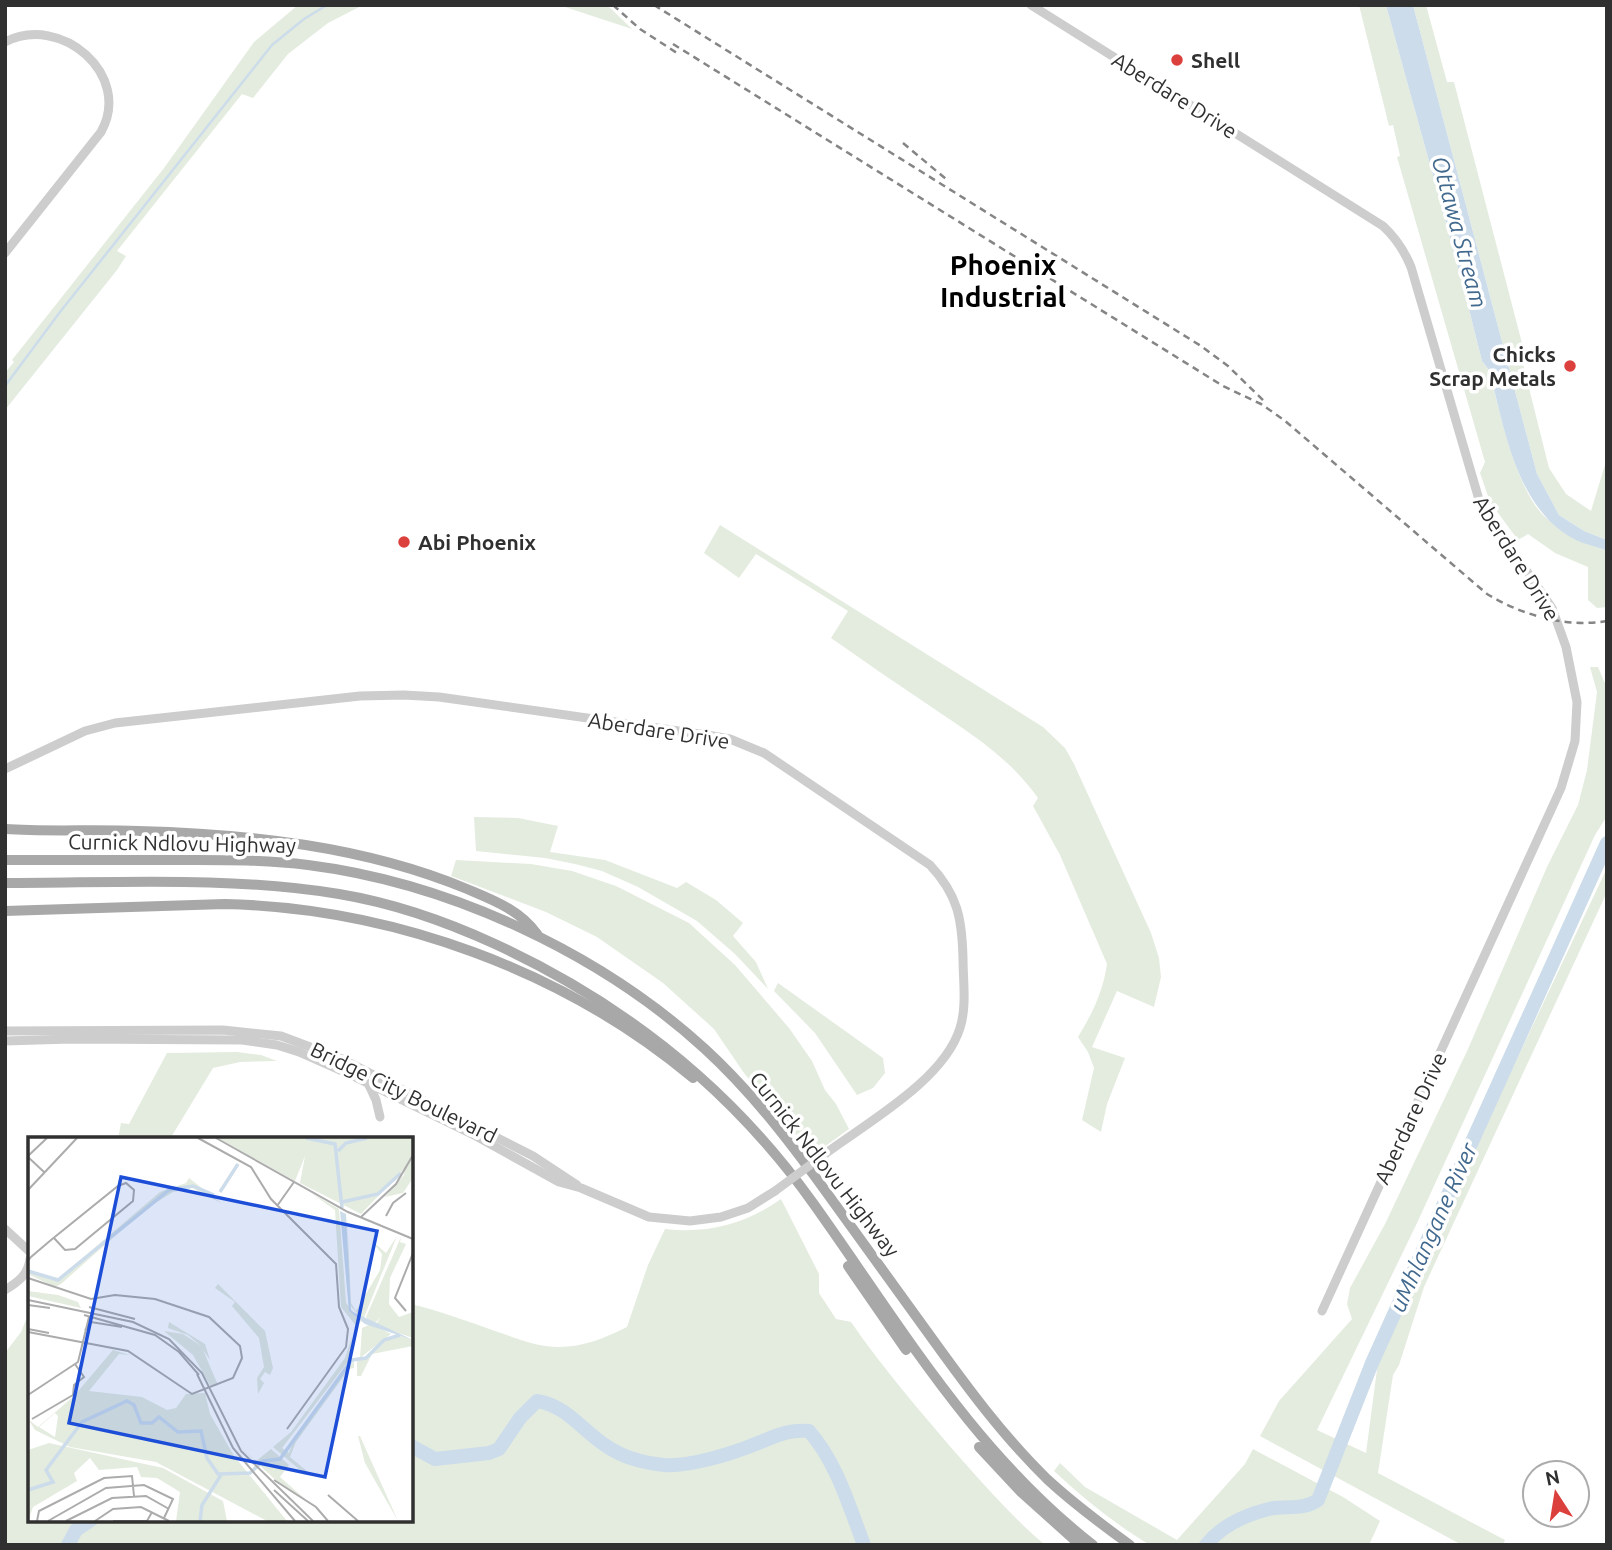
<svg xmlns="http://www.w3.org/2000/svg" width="1612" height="1550" font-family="Ubuntu,sans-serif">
  <rect width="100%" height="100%" fill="#fff"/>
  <g fill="#e4ecdf">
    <polygon points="298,5 363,5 328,23 288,54 253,98 242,94 117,251 126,256 117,270 5,410 5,373 14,362 12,360 164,168 254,42"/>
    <polygon points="559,5 607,5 632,29"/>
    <path d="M1359,5H1386C1418,124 1453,242 1482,361L1489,370C1499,409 1516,490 1545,517C1555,526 1593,545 1607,551V607L1597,608L1588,600V567L1555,553L1528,534L1518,540L1490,502L1480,473L1485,462L1397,157L1400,156L1393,125L1389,126Z"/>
    <polygon points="1413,5 1426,5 1447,82 1454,82 1523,347 1519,348 1549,468 1566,494 1591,511 1607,458 1607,540 1584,531 1559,515 1537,474"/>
    <path d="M720,525L1043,727L1065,748L1074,764L1151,933L1159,958L1161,977L1154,1007L1117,991L1092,1047L1125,1058L1107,1104L1101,1132L1082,1120L1094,1068L1088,1052L1078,1037C1092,1014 1103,992 1107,964L1060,855L1033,806L1038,798C1010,758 970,733 930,706C897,684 864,661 831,638L848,611L756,554L739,578L704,553Z"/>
    <polygon points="1590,667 1598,667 1607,688 1607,816 1595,835 1417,1223 1317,1430 1366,1453 1378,1362 1482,1133 1607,868 1607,892 1424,1287 1399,1365 1393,1375 1378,1473 1505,1540 1503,1545 1462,1545 1260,1436 1279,1401 1352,1319 1347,1304 1350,1288 1385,1224 1421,1148 1468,1049 1547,867 1578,805 1587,770 1597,692"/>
    <polygon points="474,817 518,818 558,826 550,852 605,860 677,888 686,882 716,900 743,923 733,936 756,962 768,989 735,954 697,921 638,887 602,871 575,864 545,858 476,851"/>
    <polygon points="456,860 531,864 572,871 616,886 689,923 735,965 789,1028 812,1061 825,1090 836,1104 849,1129 813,1155 744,1073 714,1029 663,983 597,937 546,912 451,876"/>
    <polygon points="778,983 883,1058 885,1073 873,1088 857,1095 815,1033 774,991"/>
    <polygon points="237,1052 261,1055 277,1061 240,1062 213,1068 170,1139 118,1139 121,1123 129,1124 167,1053"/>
    <path d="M781,1199L819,1274V1293L836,1319L851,1322C885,1371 923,1415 962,1460C988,1489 1015,1520 1045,1545H5V1353L21,1332L30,1310V1520H411V1304C440,1311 467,1321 495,1331C516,1338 536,1347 559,1347C583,1347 605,1338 627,1327L648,1265L665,1229C708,1234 746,1224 781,1199Z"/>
    <path d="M1253,1449L1343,1497L1380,1521L1369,1545H1150C1115,1524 1084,1499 1054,1471L1060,1463L1085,1487L1177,1540L1245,1464Z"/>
  </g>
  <path fill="#ccdcea" d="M1386,5H1413L1537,474L1559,515L1584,531L1607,540V551C1597,546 1586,545 1576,540C1516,510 1505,429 1489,370L1482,361C1453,242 1418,124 1386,5Z"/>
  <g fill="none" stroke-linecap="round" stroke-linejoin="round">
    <polyline stroke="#ccdcea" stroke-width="2.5" points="5,386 60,312 272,45 304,19 327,5"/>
    <g stroke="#ccdcea" stroke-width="14">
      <path d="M411,1446L435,1459L489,1453L499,1449L520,1418L537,1401C568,1406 583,1432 608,1447C624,1458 645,1463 664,1465C690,1467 734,1453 758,1443C776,1436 789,1429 809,1431C837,1463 849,1506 864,1545"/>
      <polyline points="68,1545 76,1530 91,1520"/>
      <path d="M1206,1545C1221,1526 1245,1515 1269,1509C1286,1505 1302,1511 1318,1500L1372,1363L1607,843"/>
    </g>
    <g stroke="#cdcdcd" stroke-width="9">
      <path d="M1031,5L1383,226C1396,238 1404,250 1411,267L1480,503L1552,608L1566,647L1577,702L1575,741L1561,788L1322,1311"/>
      <path d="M5,42C61,13 133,75 101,132L5,253"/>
      <path d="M5,769L85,731L115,723L360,696L404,695L439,697L707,735L730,739L764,753L930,865C958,895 962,919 963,958C963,981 967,1006 960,1028C944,1080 868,1122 825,1154"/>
      <polyline points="5,1031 223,1030 281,1036 342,1059 533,1156 577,1185"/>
      <polyline points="5,1041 71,1039 242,1040 277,1045 299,1052 351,1075 476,1136 559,1182 581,1188 649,1217 690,1221 721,1217 748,1208 775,1191"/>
      <polyline points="369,1085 376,1100 380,1117"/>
      <polyline points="5,1229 30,1252"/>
      <path d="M5,1290C18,1282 28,1275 30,1259"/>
    </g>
    <g stroke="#a8a8a8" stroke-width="10">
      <path d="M5,829C49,832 94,829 138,831C249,834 364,846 467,889C493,900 520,910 537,934"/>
      <path d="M5,860C59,860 113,860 167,860C215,860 261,859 308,865C450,883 600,953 705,1049C754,1094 794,1147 832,1200C865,1246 898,1291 931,1337C967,1387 1003,1436 1047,1479C1073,1503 1101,1524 1130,1545"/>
      <path d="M5,883C116,883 229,876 339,894C393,903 445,921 495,944C623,1003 731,1088 813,1203C901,1326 972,1450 1093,1545"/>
      <path d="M5,911L225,904C392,908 564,970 693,1078"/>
      <polyline points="848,1266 906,1350"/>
      <polyline points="979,1447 1021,1492 1080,1545"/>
    </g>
    <g stroke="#858585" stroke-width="2.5" stroke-dasharray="7 5" stroke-linecap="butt">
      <polyline points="613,5 640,29 680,55"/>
      <polyline points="654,5 1201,346 1228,366 1264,401"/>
      <path d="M673,44L1223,386L1261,404L1284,420L1487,594C1522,615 1565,628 1607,621"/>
      <polyline points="903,143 946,179"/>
    </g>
    <polyline stroke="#cdcdcd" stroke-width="9" points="775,1191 825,1154"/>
  </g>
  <g fill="#dc403d" stroke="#fff" stroke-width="2.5">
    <circle cx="1177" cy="60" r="7"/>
    <circle cx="1570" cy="366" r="7"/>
    <circle cx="404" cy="542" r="7"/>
  </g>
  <g text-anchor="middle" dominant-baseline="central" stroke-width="7" stroke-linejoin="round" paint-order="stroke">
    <g font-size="21" font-weight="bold" fill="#303030" stroke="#fff" text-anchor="start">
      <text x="1191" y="60">Shell</text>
      <text x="1556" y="354" text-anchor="end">Chicks<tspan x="1556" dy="24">Scrap Metals</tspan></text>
      <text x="418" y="542">Abi Phoenix</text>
    </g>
    <g font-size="21" fill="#303030" stroke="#fff">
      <text transform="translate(1175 95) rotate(32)">Aberdare Drive</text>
      <text transform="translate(1517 558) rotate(58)">Aberdare Drive</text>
      <text transform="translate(659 730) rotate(9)">Aberdare Drive</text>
      <text transform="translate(182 843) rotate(1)">Curnick Ndlovu Highway</text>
      <text transform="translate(404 1092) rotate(26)">Bridge City Boulevard</text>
      <text transform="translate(1410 1118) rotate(-65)">Aberdare Drive</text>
      <text transform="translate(825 1164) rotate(52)">Curnick Ndlovu Highway</text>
    </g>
    <g font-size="23" font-style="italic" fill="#42698e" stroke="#fff">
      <text transform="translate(1460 232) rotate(75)">Ottawa Stream</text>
      <text transform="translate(1433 1227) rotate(-66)">uMhlangane River</text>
    </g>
    <g font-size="28" font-weight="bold" fill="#000" stroke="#fff">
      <text x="1003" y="264">Phoenix<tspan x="1003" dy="32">Industrial</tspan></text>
    </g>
  </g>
  <g transform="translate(28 1137)">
    <rect width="385" height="385" fill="#fff"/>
    <path d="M190,1H385V41L375,56L357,60L376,38L377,31L333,77L272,46L277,19L267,44ZM161,41L193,66L164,51L145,55L116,73L33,147L27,150L0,137V134L24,143L31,141L132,55L158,46ZM283,56L311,72L318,166L333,184L329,190L313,170L307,73ZM319,76L323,166L328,174L352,133L354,117L343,103L358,116L369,99L335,183L321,167ZM373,100L372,105L378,107L362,141L361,167L371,180L385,175V201L347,188L353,180L345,188L363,197L332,221L334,191L343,187L338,180ZM190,147L237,194L245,231L242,238L237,235L232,242L236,246L230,257L229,241L236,230L231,201L204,169L207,165L187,151ZM0,154L30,158L50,165L53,171L0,159ZM141,185L177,207L182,223L175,213L190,248L183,250L165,218L136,194L155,197L173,209L160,198L140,191ZM373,199L385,203V209L344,217L333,239H329V224L338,222L356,203ZM324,200L322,222L254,311L261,316L266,302L326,224V231L321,232L268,305L262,320L280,335L278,338L245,310L263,295L317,221ZM85,213L102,218L91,217L61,254L114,260L139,273L148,271L158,257L177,256L182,277L206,319L259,384H239L128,325L42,310L7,293L0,282L10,290L46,259ZM27,276L30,279L27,300L11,290ZM330,299H332L370,384L337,326ZM21,306L135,331L195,364L199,384H148L152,355L129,341L113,340L109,330L71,333L62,321L46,336L49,344L5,370L0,384V313ZM211,309L228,324L243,312L261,328L252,340L278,363L253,348Z" fill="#e4ecdf" fill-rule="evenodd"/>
    <path d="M312,74L318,77L323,174L385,203L337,187L321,174Z" fill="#ccdcea"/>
    <path fill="none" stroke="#ccdcea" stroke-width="3.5" d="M278,1L307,7L314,71M310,14L318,6L339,1M192,55L210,27M314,65L350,57L373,36M0,134L30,143L141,53L165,49L186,58M0,353L25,345L18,333L54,285L99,264L106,268L113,286H124L131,280L150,295L173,294L179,321L190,337L222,336L235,324L252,322L324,223L338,221L356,203L372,198M172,384L174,368L193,338"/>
    <path fill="none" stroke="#acacac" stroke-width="2" d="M170,1L223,30L243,62L308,127L311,170L320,192L318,210L259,292M188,1L320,75L385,102M0,19L19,1M0,20L16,35M0,53L49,1M249,69L266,45M358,79L365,66L378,56M333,80L368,47L385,18M0,124L3,120L23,103L90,49L98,46L106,53L105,64L47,112L37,113L26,101M0,141L63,162L87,158L127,162L181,180L212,209L214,221L205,241L164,257L100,214L0,195M0,163L105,185L141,202L174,236L213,314L285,384M0,168L22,171M61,170L107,182M378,174L367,161L385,116M56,178L127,198L151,215L171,238M0,192L21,196M57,193L63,185L94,190M169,237L205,311L267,384M0,258L50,225L61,180M4,282L45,258L46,248L56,240L47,227M246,343L288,370L300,384M246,353L280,384M300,358L330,384M9,384L11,374L76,341L104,339L106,359M20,384L78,351L116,348L145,362L136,381M38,384L84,361L118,359L141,372M67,384L85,372L113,370L141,384M85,384H119L124,375"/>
    <path fill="#1d4ed8" fill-opacity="0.15" stroke="#1d4ed8" stroke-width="3.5" d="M93,40L349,94L297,340L41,286Z"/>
    <rect width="385" height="385" fill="none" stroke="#303030" stroke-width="3.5"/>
  </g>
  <rect width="1612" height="1550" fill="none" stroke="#303030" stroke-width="14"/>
  <g transform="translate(1556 1494) rotate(348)"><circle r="33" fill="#ffffff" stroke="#acacac" stroke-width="2"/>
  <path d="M0-5L12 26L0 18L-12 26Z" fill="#dc403d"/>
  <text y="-10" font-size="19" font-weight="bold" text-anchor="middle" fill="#303030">N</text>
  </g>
</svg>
